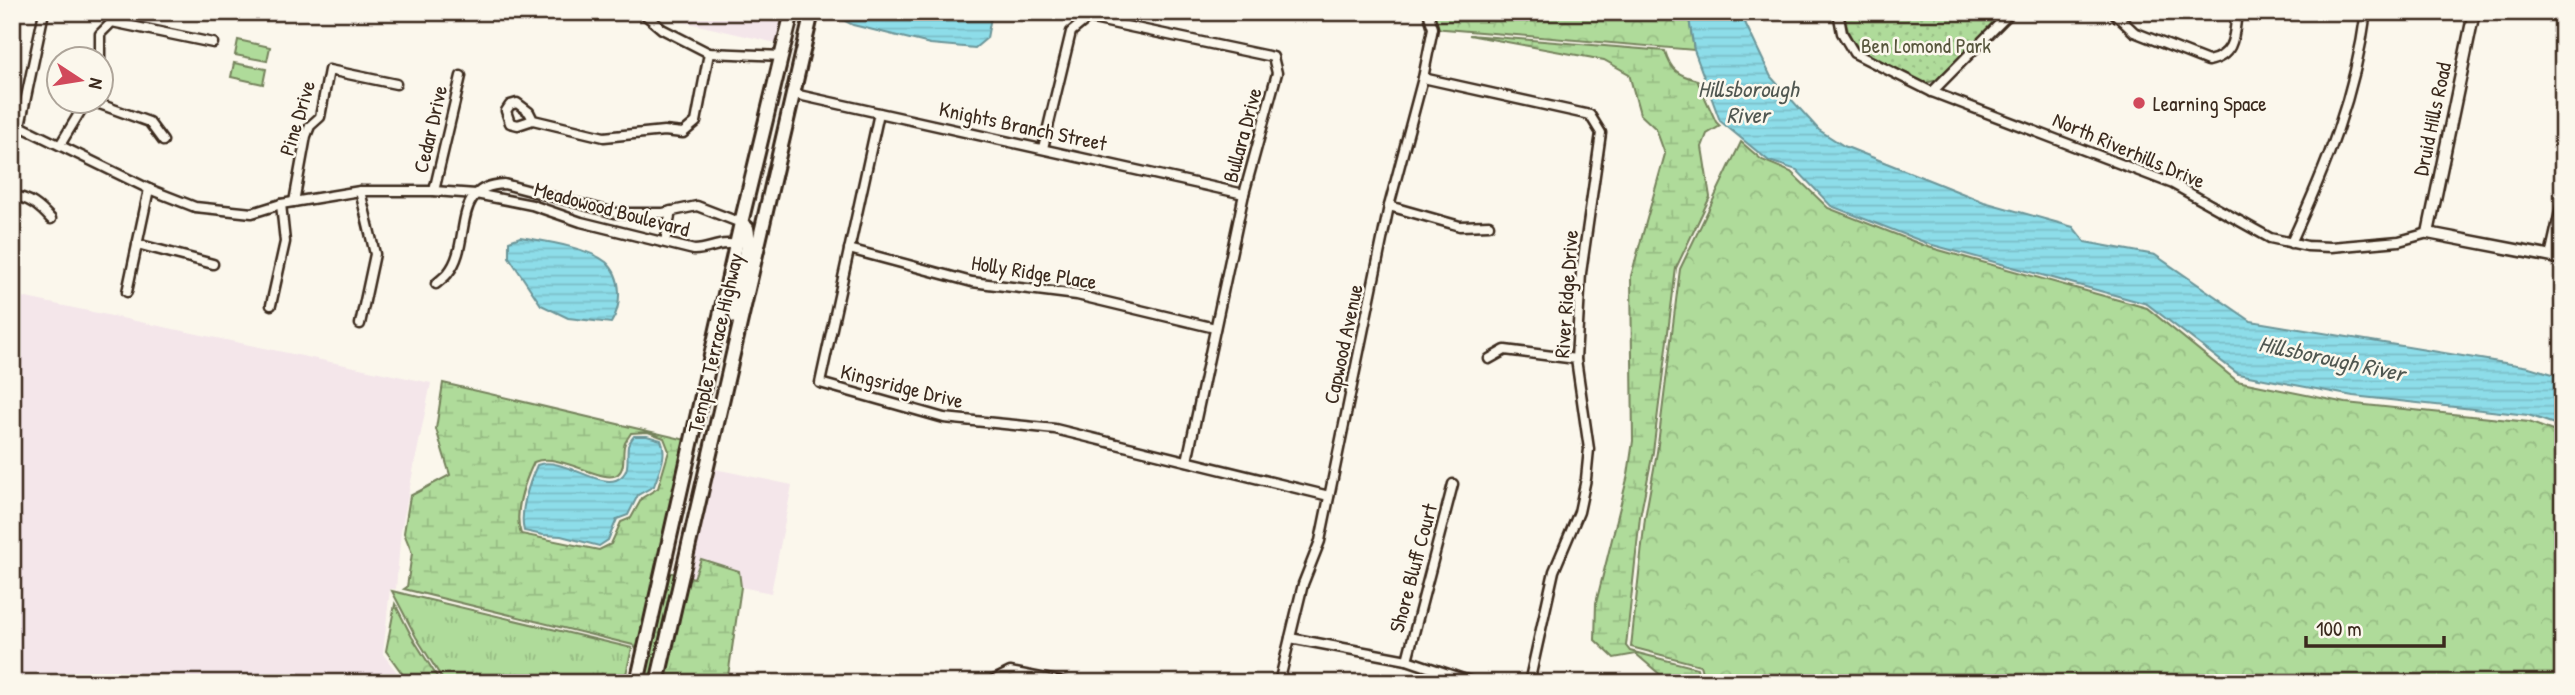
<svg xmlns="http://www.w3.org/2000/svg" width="2575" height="695" font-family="'Patrick Hand',sans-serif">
  <defs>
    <pattern id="grass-tufts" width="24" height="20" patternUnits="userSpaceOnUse" patternTransform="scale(1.75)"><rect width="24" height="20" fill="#afdb9a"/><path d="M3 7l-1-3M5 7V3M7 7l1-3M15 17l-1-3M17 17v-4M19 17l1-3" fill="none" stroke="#97bc84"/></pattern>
    <pattern id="forest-crowns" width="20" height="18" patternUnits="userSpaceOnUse" patternTransform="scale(1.75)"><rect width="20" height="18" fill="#afdb9a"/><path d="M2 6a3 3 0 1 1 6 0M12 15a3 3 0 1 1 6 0" fill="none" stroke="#97bc84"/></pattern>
    <pattern id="wetland-marsh" width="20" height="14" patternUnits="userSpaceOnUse" patternTransform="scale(1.75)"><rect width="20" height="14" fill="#afdb9a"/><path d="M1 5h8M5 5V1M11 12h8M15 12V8" fill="none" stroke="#97bc84"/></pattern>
    <pattern id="park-dots" width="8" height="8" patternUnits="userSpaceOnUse" patternTransform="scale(1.75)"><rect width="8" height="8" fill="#afdb9a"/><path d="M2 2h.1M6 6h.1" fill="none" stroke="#97bc84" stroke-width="1.8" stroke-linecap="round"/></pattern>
    <pattern id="water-rules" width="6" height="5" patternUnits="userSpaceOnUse" patternTransform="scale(1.75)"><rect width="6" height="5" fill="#8ddde9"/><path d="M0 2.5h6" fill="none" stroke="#7bbec7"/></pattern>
  </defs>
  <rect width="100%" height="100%" fill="#fbf7ec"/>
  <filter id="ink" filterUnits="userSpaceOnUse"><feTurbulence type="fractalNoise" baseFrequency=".0143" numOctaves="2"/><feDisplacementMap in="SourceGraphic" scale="14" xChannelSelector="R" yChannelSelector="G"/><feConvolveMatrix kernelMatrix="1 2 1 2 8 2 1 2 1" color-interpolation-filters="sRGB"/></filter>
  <g filter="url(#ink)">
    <g fill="#f4e6ea">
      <polygon points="682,12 783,12 776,43 680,21"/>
      <polygon points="12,295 431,383 401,531 396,589 390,589 383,654 405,683 12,683"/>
      <polygon points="710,468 792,485 771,593 741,587 739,571 701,559 694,578 686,576"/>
    </g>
    <polygon fill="url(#grass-tufts)" stroke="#75825c" stroke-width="2" points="392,591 632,648 624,683 445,683 416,637"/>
    <g fill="url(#forest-crowns)" stroke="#75825c" stroke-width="2">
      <polygon points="1428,12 1688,12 1694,50 1433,28"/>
      <polygon points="1741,142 1762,160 1791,172 1828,208 1928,247 2147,308 2237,381 2346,403 2529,422 2563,435 2563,683 1705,683 1700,665 1631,647 1645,518 1657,452 1680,269"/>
      <polygon points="395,604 412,637 441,683 409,683 386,651"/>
    </g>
    <g fill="url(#wetland-marsh)" stroke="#75825c" stroke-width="2" fill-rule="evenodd">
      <path d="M1469,35L1665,51C1671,71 1678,75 1697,80L1716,122L1720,126L1707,134L1702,147L1710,197L1676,268L1653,452L1640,517L1626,646L1630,651L1697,668L1701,683H1670L1636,654L1614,658L1595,640L1596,603L1628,475L1633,441L1631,276L1665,154L1656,129L1640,114L1629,74L1604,60Z"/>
      <path d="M443,383L686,440L632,683H629L637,650L633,645L404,589L407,587L412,553L404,533L410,496L450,475L436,429ZM648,432L664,438L669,451L658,488L642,498L631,518L621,522L611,544L599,550L521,534C513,513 525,481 534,462C561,451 604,486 618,474C627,466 621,452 625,443C627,439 629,436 631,433Z"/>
      <polygon points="701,559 739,571 741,587 727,683 662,683 686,576 694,578"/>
      <polygon points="668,572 676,574 651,683 643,683"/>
    </g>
    <path fill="url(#park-dots)" stroke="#75825c" stroke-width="2" d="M1844,12H2003L1938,80L1925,83L1862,51C1850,41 1846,28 1844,12Z"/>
    <g fill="#afdb9a" stroke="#75825c" stroke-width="2">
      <polygon points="238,40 270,47 267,61 235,55"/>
      <polygon points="234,63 266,69 263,84 231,77"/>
    </g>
    <g fill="url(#water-rules)" stroke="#6c9598" stroke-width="2">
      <polygon points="844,12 992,12 987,38 975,48 930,44 853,25 843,20"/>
      <polygon points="1688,12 1740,12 1771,77 1819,130 1844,146 1984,202 2073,227 2085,242 2155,255 2251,321 2529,367 2563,377 2563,427 2528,415 2353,396 2238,374 2147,304 1929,244 1831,206 1797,170 1769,161 1720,121 1694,50"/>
      <path d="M520,237C543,241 587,247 606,262C623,277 622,306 611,323L568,318L541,305L509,257V241Z"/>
      <path d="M634,436H647L661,440C668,455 659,471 654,486L638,495L628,515L617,519L608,540L599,546L561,536L543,535L524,531C519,512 529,483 537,465C563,455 603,493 621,477C631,469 626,456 628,446C629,442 632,439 634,436Z"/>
    </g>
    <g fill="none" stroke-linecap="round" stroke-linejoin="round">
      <defs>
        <g id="minor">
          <polyline points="642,12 662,29 709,53 782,56"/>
          <polyline points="1838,12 1842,33 1854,53 1932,92 2173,184 2270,238 2307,246 2331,247 2399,241 2428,233"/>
          <path d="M2113,12L2134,32L2208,61C2235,56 2234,36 2237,12"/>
          <polyline points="100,60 100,34 112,22 213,43"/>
          <polyline points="1423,78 1590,115 1601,133 1581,273 1576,359 1589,449 1586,479 1579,512 1554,571 1529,683"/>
          <polyline points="1932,92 2011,12"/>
          <polyline points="794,94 1244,194"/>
          <polyline points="94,102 149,122 163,141"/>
          <polyline points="879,113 820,383 944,418 1055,429 1329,496"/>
          <polyline points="533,120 518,125 510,123 506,111 510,105 517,103 529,112 533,120 604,137 664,131 683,133 696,122 709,53"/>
          <path d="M12,126H20L149,189L195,207L252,213L281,204L360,191H434L476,194L532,205L581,222L694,250C710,250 720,241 736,245"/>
          <polyline points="20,126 44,12"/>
          <polyline points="60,145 86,102"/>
          <polyline points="1043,148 1071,32 1088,18 1273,57 1277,73 1244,194 1187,461"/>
          <polyline points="360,191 375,254 360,324"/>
          <polyline points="434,191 461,76"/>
          <path d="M12,196C29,197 40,207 51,219"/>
          <polyline points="294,202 306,136 310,126 320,117 329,70 396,84"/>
          <polyline points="1389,206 1460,226 1489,225"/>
          <polyline points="665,242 671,211"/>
          <path d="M2291,243C2326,167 2355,96 2366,12"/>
          <polyline points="137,244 213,264"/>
          <polyline points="849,249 972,282 1077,295 1215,328"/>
          <polyline points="2550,256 2563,198"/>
          <path d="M436,284C439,281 445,277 448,273C473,244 449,186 504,184L615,213H663L697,206L741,223"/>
          <polyline points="127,292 149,189"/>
          <polyline points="271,305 285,242 281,204"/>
          <polyline points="1489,359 1505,350 1576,359"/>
          <polyline points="1290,638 1407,660 1475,683"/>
          <polyline points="1407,660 1453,484"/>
          <polyline points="988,683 1010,672 1067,683"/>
          <polyline points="1279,683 1303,584 1320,541 1389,206 1423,78 1433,28 1428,12"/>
        </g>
        <polyline id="tertiary" points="2474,12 2428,233 2563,259"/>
        <g id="primary">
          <path d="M736,317C733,289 753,251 747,228L741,223"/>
          <polyline points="637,683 741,223 792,12"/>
          <polyline points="657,683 812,12"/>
        </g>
      </defs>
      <use href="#minor" stroke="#3b2a1e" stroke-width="13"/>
      <use href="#tertiary" stroke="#3b2a1e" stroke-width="15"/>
      <use href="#primary" stroke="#3b2a1e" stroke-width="18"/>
      <use href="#minor" stroke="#fbf7ec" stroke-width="8"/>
      <use href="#tertiary" stroke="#fbf7ec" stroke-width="10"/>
      <use href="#primary" stroke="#fbf7ec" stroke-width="12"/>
    </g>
  </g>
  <circle fill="#d1495b" stroke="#fbf7ec" stroke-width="2.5" cx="2139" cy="103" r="7"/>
  <g text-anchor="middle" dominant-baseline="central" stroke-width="5" stroke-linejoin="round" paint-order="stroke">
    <g font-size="21" fill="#58563d" stroke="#fbf7ec">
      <text x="1926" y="45">Ben Lomond Park</text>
    </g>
    <g font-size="21" fill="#3b2a1e" stroke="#fbf7ec" text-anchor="start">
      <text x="2153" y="103">Learning Space</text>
    </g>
    <g font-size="21" fill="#3b2a1e" stroke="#fbf7ec">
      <text transform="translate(297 118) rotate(-73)">Pine Drive</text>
      <text transform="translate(2432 119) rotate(-78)">Druid Hills Road</text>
      <text transform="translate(1023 126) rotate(12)">Knights Branch Street</text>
      <text transform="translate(430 129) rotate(-77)">Cedar Drive</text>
      <text transform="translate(1242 135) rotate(-75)">Bullara Drive</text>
      <text transform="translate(2129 150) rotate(23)">North Riverhills Drive</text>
      <text transform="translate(612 209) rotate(15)">Meadowood Boulevard</text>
      <text transform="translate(1034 272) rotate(9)">Holly Ridge Place</text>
      <text transform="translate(1566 294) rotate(-86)">River Ridge Drive</text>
      <text transform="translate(715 343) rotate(-77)">Temple Terrace Highway</text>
      <text transform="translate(1343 344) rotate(-78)">Capwood Avenue</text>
      <text transform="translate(902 386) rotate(14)">Kingsridge Drive</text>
      <text transform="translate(1413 568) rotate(-75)">Shore Bluff Court</text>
    </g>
    <g font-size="23" font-style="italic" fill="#505751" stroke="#fbf7ec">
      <text x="1748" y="88">Hillsborough<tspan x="1748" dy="26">River</tspan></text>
      <text transform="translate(2332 358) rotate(12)">Hillsborough River</text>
    </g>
  </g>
  <rect width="2575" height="695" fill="none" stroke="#fbf7ec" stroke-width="42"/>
  <rect x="21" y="21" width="2533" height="653" fill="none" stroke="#3b2a1e" stroke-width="2.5" filter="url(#ink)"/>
  <g transform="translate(80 80) rotate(102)"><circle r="33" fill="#fbf7ec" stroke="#aea59a" stroke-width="2"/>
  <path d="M0-5L12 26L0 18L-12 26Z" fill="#d1495b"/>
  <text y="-10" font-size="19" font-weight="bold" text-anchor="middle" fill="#3b2a1e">N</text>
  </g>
  <path d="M2306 636v10h138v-10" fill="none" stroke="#3b2a1e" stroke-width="3.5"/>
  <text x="2316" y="636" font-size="21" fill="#3b2a1e" stroke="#fbf7ec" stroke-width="5" paint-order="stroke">100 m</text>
</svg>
